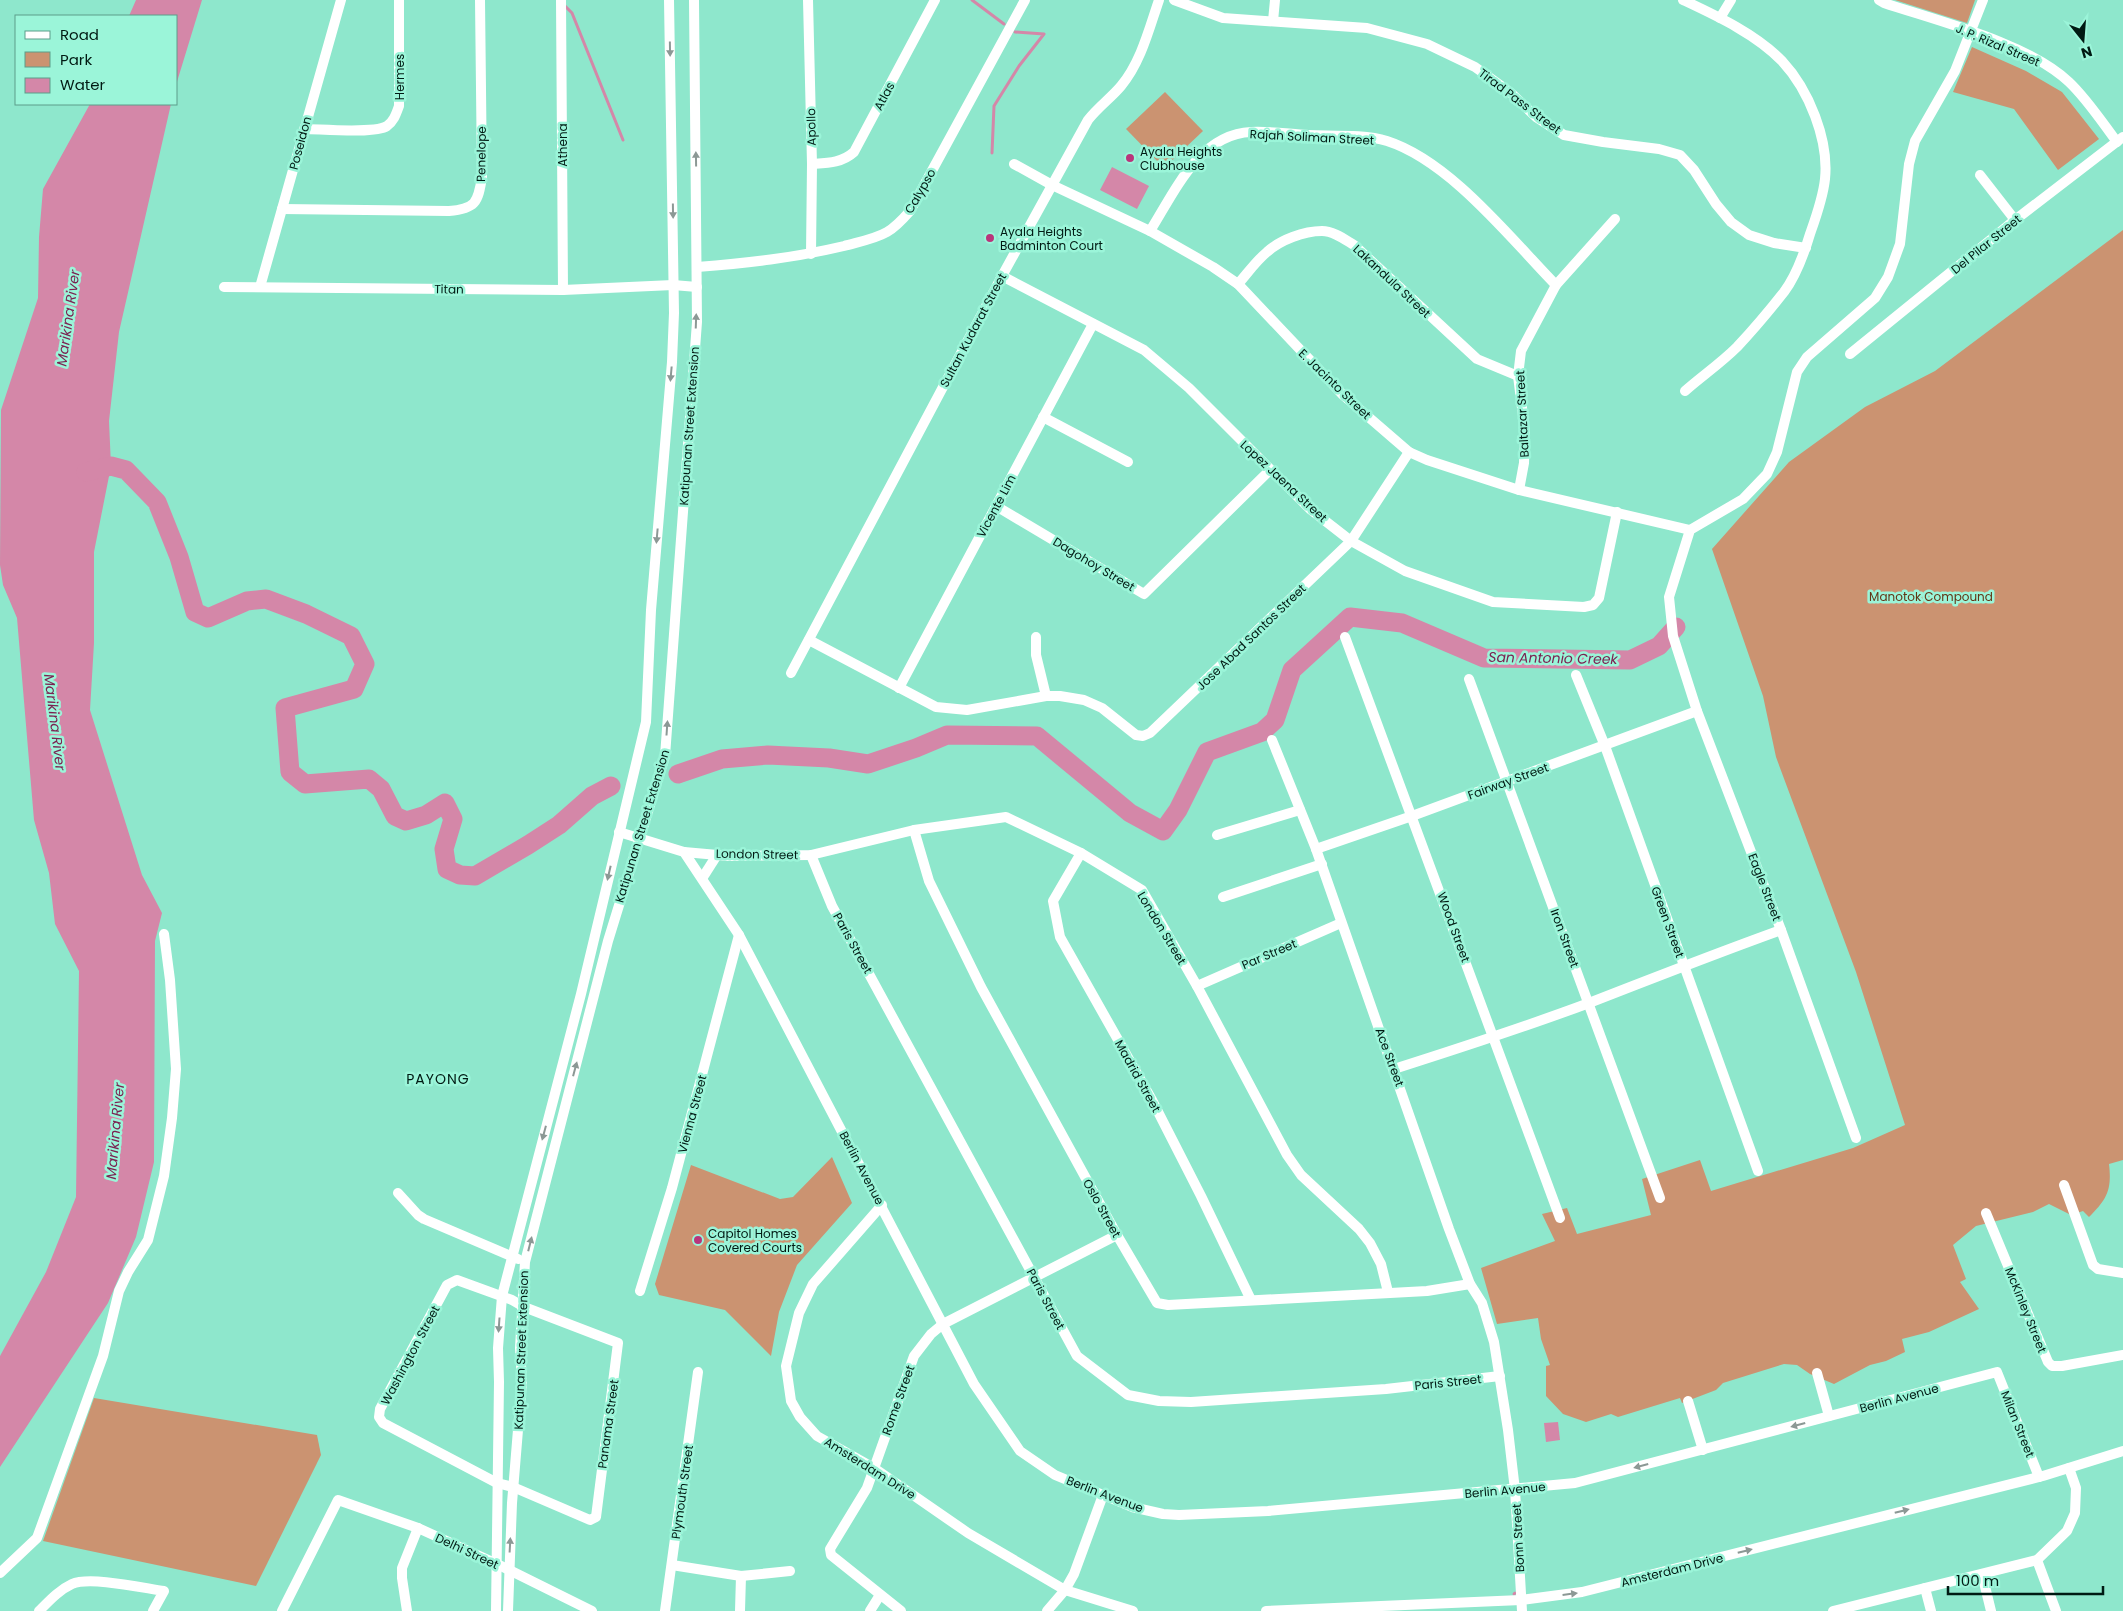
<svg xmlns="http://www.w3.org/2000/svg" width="2123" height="1611" font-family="Poppins,sans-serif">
  <rect width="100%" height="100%" fill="#8ee7cc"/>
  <g fill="#cb9371">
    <polygon points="1895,0 1975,0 1967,23"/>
    <polygon points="1972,47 2026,71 2062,92 2099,139 2058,170 2014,109 1953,92"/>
    <polygon points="1165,92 1203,131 1164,168 1126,129"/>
    <path d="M2123,230V1160L2109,1164C2112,1190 2107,1199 2089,1217L2083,1211L2071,1215L2049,1204L2033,1212L1976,1226L1953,1245L1966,1279L1960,1282L1979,1309L1929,1332L1902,1339L1905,1352L1886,1361L1870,1365L1834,1384L1810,1374L1797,1365L1784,1364L1723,1383L1716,1390L1682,1403L1680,1398L1618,1417L1611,1414L1586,1422L1563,1414L1546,1396V1366L1550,1365L1541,1339L1538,1318L1497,1324L1481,1268L1555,1241L1542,1214L1567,1208L1577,1234L1651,1215L1642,1179L1700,1160L1711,1191L1853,1148L1905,1125L1856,972L1776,757L1763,696L1712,549L1789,462L1865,407L1935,371Z"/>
    <polygon points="832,1157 852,1203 797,1265 779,1312 771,1356 725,1310 659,1295 655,1284 691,1165 780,1199 793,1197"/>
    <polygon points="94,1398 317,1435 321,1455 256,1586 43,1541"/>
  </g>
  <g fill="#d487a8">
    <polygon points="136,0 202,0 176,85 176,16 129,16"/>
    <polygon points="90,104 171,104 119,332 109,421 111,466 94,552 94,643 90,710 142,875 162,913 155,941 154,1162 136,1237 108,1303 0,1467 0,1356 46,1272 76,1197 79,971 55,924 49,873 34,820 17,618 3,585 0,565 1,410 38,298 39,237 43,189"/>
    <polygon points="1112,167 1149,186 1137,209 1100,190"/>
    <polygon points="1558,1422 1560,1440 1546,1442 1544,1423"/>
  </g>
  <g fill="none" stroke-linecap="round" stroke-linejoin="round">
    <g stroke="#d487a8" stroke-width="3">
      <polyline points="972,0 1004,24"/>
      <polyline points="563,4 572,13 623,140"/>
      <polyline points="992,153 994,106 1019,66 1044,34 1015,32"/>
      <polyline points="1514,1594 1515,1593"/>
    </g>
    <g stroke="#d487a8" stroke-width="19">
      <polyline points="86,472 111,466 126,470 157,502 179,557 195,612 208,618 247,601 266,599 306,614 351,636 365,664 354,689 285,708 290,772 305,784 369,779 381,789 395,816 406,821 426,815 445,803 453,819 444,849 447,869 460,875 475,876 528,845 559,825 592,796 611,786"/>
      <polyline points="678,774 722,759 768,755 829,758 868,764 916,748 947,735 1037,736 1130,813 1163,831 1178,810 1207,752 1262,732 1275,720 1292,670 1350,617 1402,623 1484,658 1630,660 1659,646 1676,627"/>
    </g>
    <g stroke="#fff" stroke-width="10">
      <polyline points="561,0 563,290"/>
      <polyline points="808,0 812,164 811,254"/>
      <polyline points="1174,0 1223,18 1367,28 1427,44 1475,67 1511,93 1536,117 1564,135 1603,142 1659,149 1680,155 1694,170 1716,204 1731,222 1749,235 1774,243 1806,248"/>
      <path d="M1683,0C1717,16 1756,34 1782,61C1809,90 1829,140 1825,179C1823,198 1816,217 1810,234C1804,254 1796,276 1784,292C1769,311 1753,330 1737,347C1721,363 1702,376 1685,391"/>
      <path d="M1879,0L1884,3C1938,21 2028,43 2069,82C2087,99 2102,122 2117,142"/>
      <polyline points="1720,18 1731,0"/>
      <polyline points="1273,21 1275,0"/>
      <path d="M304,129C320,129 375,134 387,126C394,121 396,114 399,106V0"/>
      <path d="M812,164C827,163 842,163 854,152L935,0"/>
      <polyline points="1014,164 1052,185 1150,231 1213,267 1238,284 1343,395 1409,452 1427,460 1519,490 1690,530"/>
      <polyline points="1980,175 2015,220"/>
      <path d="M282,209L449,211C475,209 478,203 482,177L480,0"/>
      <path d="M1150,231C1174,193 1199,134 1251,132C1270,131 1289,134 1308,135C1332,136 1364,134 1387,141C1450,161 1511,239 1556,285"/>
      <path d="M697,267C748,263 793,258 844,246C858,242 875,239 887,232C896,227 903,219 910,211L1025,0"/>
      <polyline points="1002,276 1144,350 1189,388 1310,509 1351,541 1405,571 1493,602 1584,607 1593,605 1599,598 1617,512"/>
      <path d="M1238,284C1247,274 1256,261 1267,252C1280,240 1304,231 1322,231C1333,231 1344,239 1354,245L1477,359L1518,376"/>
      <polyline points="224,287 563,290 673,285 697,287"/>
      <polyline points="260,287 341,0"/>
      <polyline points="1850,354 2015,220 2123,137"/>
      <polyline points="1043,417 1128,462"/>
      <polyline points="1519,490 1524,463 1525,432 1518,376 1521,351 1556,285 1615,219"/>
      <polyline points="996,506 1144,594 1270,470"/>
      <polyline points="1036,637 1036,655 1046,696"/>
      <polyline points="1345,637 1560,1218"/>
      <polyline points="809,640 936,707 967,710 1046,696 1060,696 1084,700 1102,708 1136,735 1143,736 1150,733 1351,541 1409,452"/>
      <path d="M791,673L1002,276L1088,120C1098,107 1111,98 1121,86C1141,62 1149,29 1159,0"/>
      <polyline points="1576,675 1605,746 1758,1171"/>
      <polyline points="1469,679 1660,1198"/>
      <polyline points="899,688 1093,324"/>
      <polyline points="1272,740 1316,849 1449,1229 1470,1284 1482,1303 1494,1342 1508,1430 1515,1490 1522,1611"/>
      <polyline points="914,830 929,881 981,987 1117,1235 1157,1303 1168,1305 1427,1291 1470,1284"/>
      <polyline points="619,832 684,852 739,935 974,1384 1020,1451 1055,1475 1132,1507 1163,1514 1179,1515 1268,1511 1575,1483 1997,1372 2039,1477"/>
      <polyline points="1217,835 1300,810"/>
      <polyline points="1316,849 1412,816 1697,711"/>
      <polyline points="684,852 729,856 811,855 914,830 1006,817 1081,853 1142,890 1197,986 1287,1155 1301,1175 1359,1229 1370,1243 1381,1264 1388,1292"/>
      <polyline points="1081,853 1053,901 1060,937 1152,1100 1201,1196 1251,1300"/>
      <polyline points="811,855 832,906 1077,1356 1128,1395 1159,1401 1191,1402 1386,1389 1500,1376"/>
      <polyline points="703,877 717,855"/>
      <polyline points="1223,897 1322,864"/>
      <polyline points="1197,986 1341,923"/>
      <path d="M1394,1069C1460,1048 1525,1027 1589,1003C1653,978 1717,953 1781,930"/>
      <polyline points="1856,1138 1781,930 1697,711 1673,636 1669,597 1690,530 1743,499 1767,474 1777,452 1797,372 1807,357 1875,298 1888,277 1900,244 1909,164 1915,141 1955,71 1983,0"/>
      <polyline points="2064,1185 2093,1265 2098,1269 2123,1273"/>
      <polyline points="398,1193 418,1215 424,1219 518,1259"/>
      <polyline points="882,1205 813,1284 799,1313 786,1366 791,1401 800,1417 817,1436 874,1468 968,1533 1065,1590 1133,1611"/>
      <polyline points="1986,1213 2048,1362 2052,1366 2062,1366 2123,1355"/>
      <polygon points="457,1280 512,1300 524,1307 618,1343 596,1517 590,1520 513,1487 497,1483 383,1423 379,1417 380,1409 447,1285"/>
      <polyline points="640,1291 672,1188 739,935"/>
      <polyline points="1817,1373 1829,1416"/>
      <polyline points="1688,1401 1703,1450"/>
      <polyline points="2037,1560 2056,1611"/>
      <polyline points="672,1565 741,1576 790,1571"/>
      <polyline points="0,1573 37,1538 103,1356 119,1291 128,1272 148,1240 164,1176 172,1118 176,1069 170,980 164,934"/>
      <polyline points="1982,1574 1991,1611"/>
      <polyline points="1925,1588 1931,1611"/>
      <path d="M39,1611C49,1601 59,1590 72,1584C90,1576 143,1588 164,1591L153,1611"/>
      <polyline points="282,1611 338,1500 418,1528 497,1564 592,1611"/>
      <polyline points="407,1611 402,1578 402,1568 418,1528"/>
      <polyline points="496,1611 499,1382 498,1348 502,1296 581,994 646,722 651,610 672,362 674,313 669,0"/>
      <polyline points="508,1611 512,1503 522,1381 520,1348 525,1262 608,941 665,756 697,322 694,0"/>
      <polyline points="665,1611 698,1372"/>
      <polyline points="740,1611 741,1576"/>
      <polyline points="870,1611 880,1595"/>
      <polyline points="901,1611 831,1555 830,1549 867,1488 914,1356 931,1334 943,1324 1117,1235"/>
      <polyline points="1047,1611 1065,1590 1074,1574 1103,1495"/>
      <polyline points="1266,1611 1521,1600 1582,1592 2043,1476 2123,1451"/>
      <polyline points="1833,1611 2037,1560 2067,1531 2075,1513 2076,1488 2069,1468"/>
    </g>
  </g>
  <defs><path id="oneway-solid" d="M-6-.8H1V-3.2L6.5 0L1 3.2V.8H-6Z" transform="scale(1.25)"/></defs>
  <g fill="#8c9895">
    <use href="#oneway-solid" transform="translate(670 49) rotate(89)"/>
    <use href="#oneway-solid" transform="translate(696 159) rotate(-91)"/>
    <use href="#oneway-solid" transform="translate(673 211) rotate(89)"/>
    <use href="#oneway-solid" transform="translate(696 321) rotate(-88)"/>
    <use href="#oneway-solid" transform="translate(671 374) rotate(95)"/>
    <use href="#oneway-solid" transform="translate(657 536) rotate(95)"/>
    <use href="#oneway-solid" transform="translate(667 728) rotate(-86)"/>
    <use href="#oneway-solid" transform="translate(609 873) rotate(103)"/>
    <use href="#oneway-solid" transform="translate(575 1069) rotate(-75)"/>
    <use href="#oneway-solid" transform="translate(544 1133) rotate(105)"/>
    <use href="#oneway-solid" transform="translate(530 1244) rotate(-76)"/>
    <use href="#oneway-solid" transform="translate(499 1325) rotate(94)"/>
    <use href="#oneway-solid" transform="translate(1798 1425) rotate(165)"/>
    <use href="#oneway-solid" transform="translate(1641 1466) rotate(165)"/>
    <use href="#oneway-solid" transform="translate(1902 1511) rotate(-14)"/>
    <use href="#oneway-solid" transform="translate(510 1545) rotate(-87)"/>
    <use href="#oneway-solid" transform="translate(1745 1551) rotate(-14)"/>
    <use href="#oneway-solid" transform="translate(1570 1594) rotate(-7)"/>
  </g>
  <g fill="#b9357b" stroke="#9bf5d9" stroke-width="2">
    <circle cx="1130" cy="158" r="5"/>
    <circle cx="990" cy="238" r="5"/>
    <circle cx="698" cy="1240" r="5"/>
  </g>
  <g text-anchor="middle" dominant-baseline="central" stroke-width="5" stroke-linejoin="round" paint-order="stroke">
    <g font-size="12" fill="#001a13" stroke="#9bf5d9">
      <text transform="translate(1998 45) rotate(23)">J. P. Rizal Street</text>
      <text transform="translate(399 77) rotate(-90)">Hermes</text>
      <text transform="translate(884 96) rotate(-62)">Atlas</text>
      <text transform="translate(1520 101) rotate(37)">Tirad Pass Street</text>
      <text transform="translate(811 127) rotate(-91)">Apollo</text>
      <text transform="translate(1312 137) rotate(3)">Rajah Soliman Street</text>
      <text transform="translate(300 143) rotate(-75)">Poseidon</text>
      <text transform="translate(562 145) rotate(-90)">Athena</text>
      <text transform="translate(481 154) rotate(-89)">Penelope</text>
      <text transform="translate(920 191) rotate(-60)">Calypso</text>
      <text transform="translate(1986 244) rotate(-39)">Del Pilar Street</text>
      <text transform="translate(1392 281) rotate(43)">Lakandula Street</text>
      <text transform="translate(449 289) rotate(1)">Titan</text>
      <text transform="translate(973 330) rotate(-62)">Sultan Kudarat Street</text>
      <text transform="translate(1335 384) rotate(44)">E. Jacinto Street</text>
      <text transform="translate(1522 414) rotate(-93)">Baltazar Street</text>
      <text transform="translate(689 426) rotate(-86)">Katipunan Street Extension</text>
      <text transform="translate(1284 481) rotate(43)">Lopez Jaena Street</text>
      <text transform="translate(996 506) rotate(-62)">Vicente Lim</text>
      <text transform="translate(1094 564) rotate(31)">Dagohoy Street</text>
      <text transform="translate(1251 637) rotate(-44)">Jose Abad Santos Street</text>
      <text transform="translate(1508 781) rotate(-20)">Fairway Street</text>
      <text transform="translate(642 826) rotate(-73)">Katipunan Street Extension</text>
      <text transform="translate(757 854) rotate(1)">London Street</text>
      <text transform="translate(1765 887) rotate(69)">Eagle Street</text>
      <text transform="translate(1668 922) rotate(70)">Green Street</text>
      <text transform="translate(1454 927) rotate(70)">Wood Street</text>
      <text transform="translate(1162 928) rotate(59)">London Street</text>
      <text transform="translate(1565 938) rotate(70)">Iron Street</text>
      <text transform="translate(853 943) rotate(61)">Paris Street</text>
      <text transform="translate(1269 954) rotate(-23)">Par Street</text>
      <text transform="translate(1390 1057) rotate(70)">Ace Street</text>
      <text transform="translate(1138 1076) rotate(61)">Madrid Street</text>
      <text transform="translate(692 1114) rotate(-75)">Vienna Street</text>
      <text transform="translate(862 1168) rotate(62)">Berlin Avenue</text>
      <text transform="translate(1102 1208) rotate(61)">Oslo Street</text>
      <text transform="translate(1046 1299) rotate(62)">Paris Street</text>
      <text transform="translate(2026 1310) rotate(68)">McKinley Street</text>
      <text transform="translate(521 1350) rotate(-88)">Katipunan Street Extension</text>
      <text transform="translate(410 1355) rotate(-62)">Washington Street</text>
      <text transform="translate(1448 1382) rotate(-6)">Paris Street</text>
      <text transform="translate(1899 1398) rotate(-15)">Berlin Avenue</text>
      <text transform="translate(898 1400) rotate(-70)">Rome Street</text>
      <text transform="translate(608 1424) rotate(-82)">Panama Street</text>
      <text transform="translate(2018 1424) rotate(68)">Milan Street</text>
      <text transform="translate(870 1468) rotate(32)">Amsterdam Drive</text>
      <text transform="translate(1505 1490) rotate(-5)">Berlin Avenue</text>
      <text transform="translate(682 1492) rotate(-82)">Plymouth Street</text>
      <text transform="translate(1105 1494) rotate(21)">Berlin Avenue</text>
      <text transform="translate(1518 1538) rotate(-93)">Bonn Street</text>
      <text transform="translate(467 1551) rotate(25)">Delhi Street</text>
      <text transform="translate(1672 1570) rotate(-14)">Amsterdam Drive</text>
    </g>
    <g font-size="12" fill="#001a13" stroke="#9bf5d9" text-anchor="start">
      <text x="1140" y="151">Ayala Heights<tspan x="1140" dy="14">Clubhouse</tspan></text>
      <text x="1000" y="231">Ayala Heights<tspan x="1000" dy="14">Badminton Court</tspan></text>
      <text x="708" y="1233">Capitol Homes<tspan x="708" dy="14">Covered Courts</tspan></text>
    </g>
    <g font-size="12" fill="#623515" stroke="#9bf5d9">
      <text x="1931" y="596">Manotok Compound</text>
    </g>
    <g font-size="14" font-style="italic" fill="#7b2251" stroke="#9bf5d9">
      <text transform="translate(68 318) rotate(-82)">Marikina River</text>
      <text transform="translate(1553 658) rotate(1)">San Antonio Creek</text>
      <text transform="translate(55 722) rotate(83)">Marikina River</text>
      <text transform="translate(115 1131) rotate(-85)">Marikina River</text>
    </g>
    <g font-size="14" letter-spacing="1" fill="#001a13" stroke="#9bf5d9">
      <text x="438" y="1079">PAYONG</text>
    </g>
  </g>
  <rect x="15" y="15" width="162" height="90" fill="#9bf5d9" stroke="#5d9d8a"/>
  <rect x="25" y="31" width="25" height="8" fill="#ffffff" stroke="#5d9d8a"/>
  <text x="60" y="40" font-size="15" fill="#001a13">Road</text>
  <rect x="25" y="52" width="25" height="15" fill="#cb9371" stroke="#5d9d8a"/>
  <text x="60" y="65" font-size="15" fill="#001a13">Park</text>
  <rect x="25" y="78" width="25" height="15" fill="#d487a8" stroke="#5d9d8a"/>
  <text x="60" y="90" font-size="15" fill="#001a13">Water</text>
  <g transform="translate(2083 40) rotate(163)" stroke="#9bf5d9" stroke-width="4" paint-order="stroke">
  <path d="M0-4L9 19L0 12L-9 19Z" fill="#001a13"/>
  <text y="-8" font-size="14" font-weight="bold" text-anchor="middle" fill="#001a13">N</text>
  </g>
  <path d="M1948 1586v8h155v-8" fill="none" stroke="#001a13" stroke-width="2.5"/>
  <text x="1956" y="1586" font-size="15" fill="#001a13" stroke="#9bf5d9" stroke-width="4" paint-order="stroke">100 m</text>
</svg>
